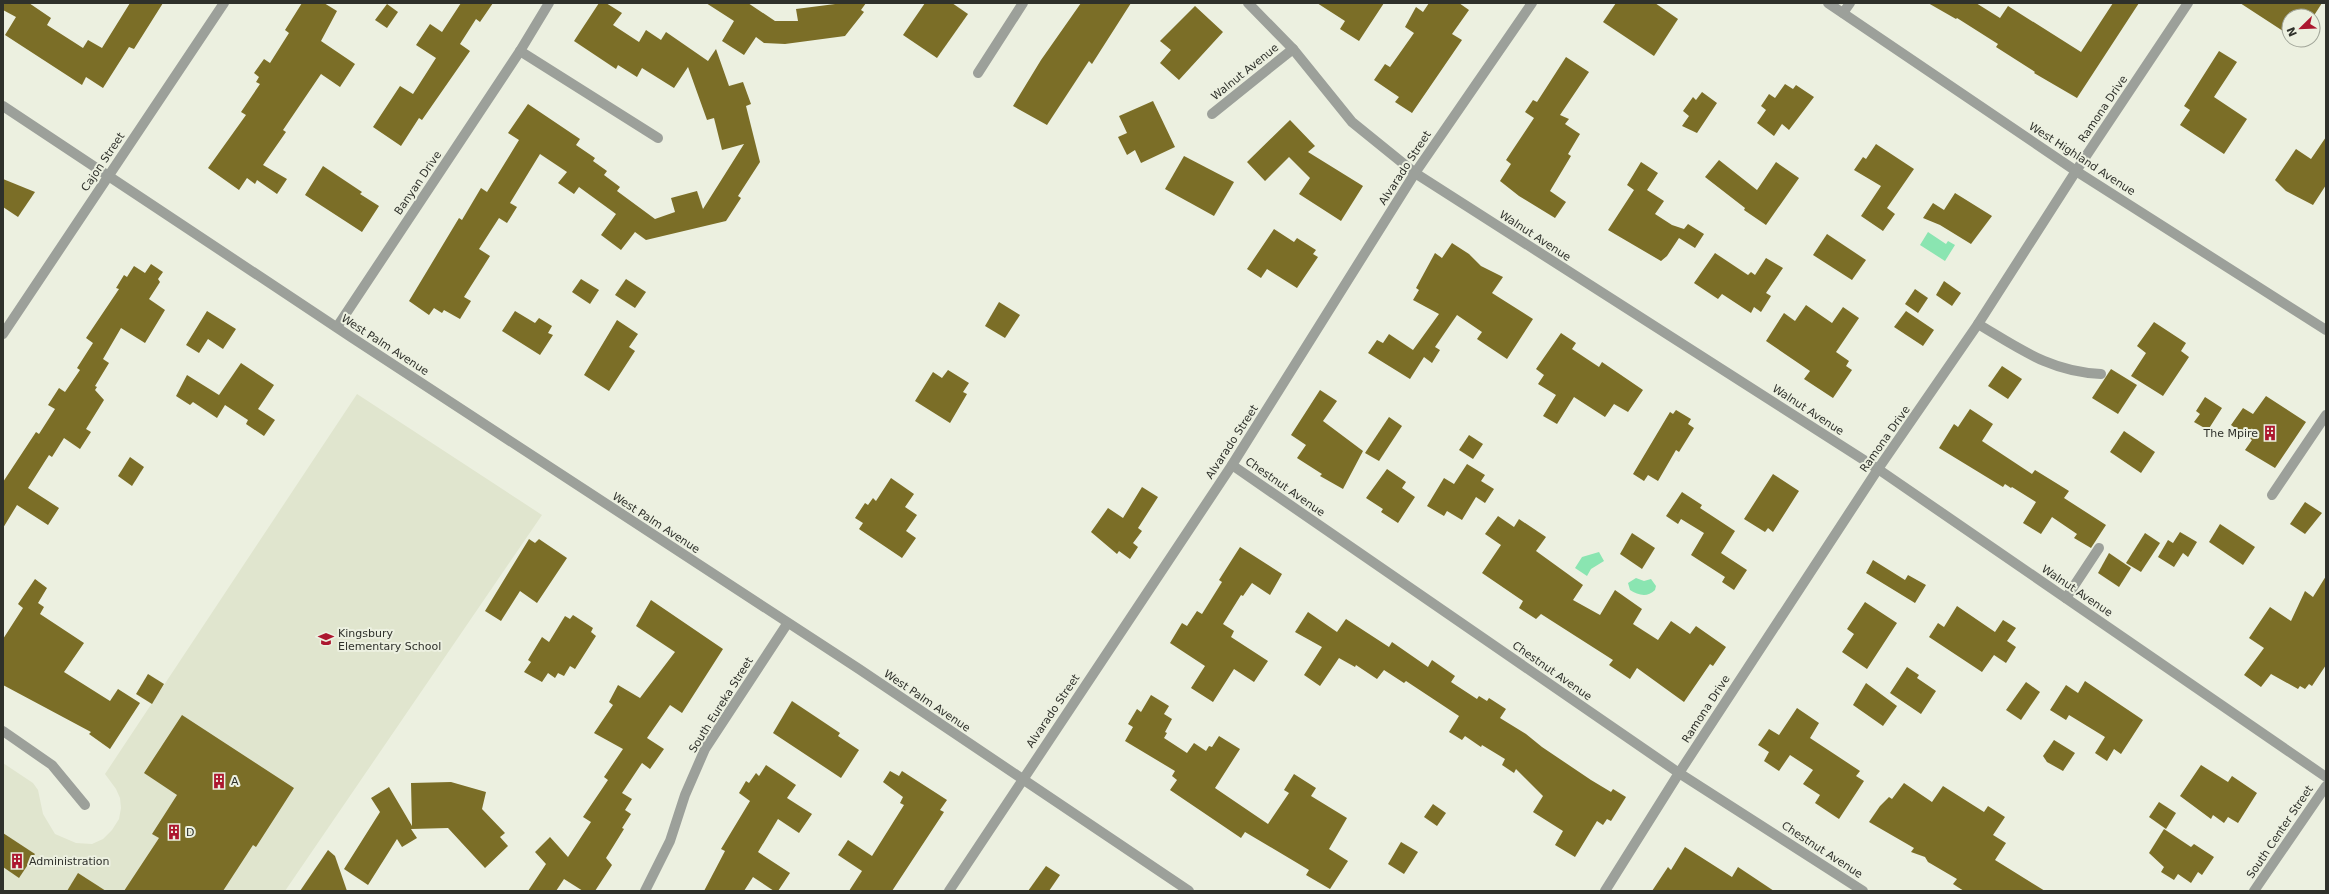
<svg xmlns="http://www.w3.org/2000/svg" width="2329" height="894" font-family="'DejaVu Sans',sans-serif">
  <rect width="100%" height="100%" fill="#ecf0e0"/>
  <polygon fill="#e0e5ce" points="357,394 542,515 285,891 3,891 3,763 33,783 38,790 43,814 55,834 76,843 92,844 103,839 112,830 119,819 121,808 120,798 116,789 105,774"/>
  <g fill="#8ae5b1">
    <polygon points="1928,232 1946,244 1948,241 1955,245 1945,261 1920,245"/>
    <polygon points="1599,552 1604,561 1591,569 1587,576 1575,568 1582,557"/>
    <path d="M1636,578L1644,581L1651,579L1656,586L1655,590C1647,598 1638,595 1630,590L1628,583Z"/>
  </g>
  <g fill="#7b6e27">
    <polygon points="3,3 29,3 51,18 47,25 83,48 88,40 102,48 130,3 163,3 134,49 129,47 103,88 86,77 82,85 5,35 16,17 3,10"/>
    <polygon points="302,3 324,3 337,11 321,41 355,64 340,87 321,74 283,130 286,132 263,165 287,179 277,194 257,180 255,184 247,178 239,190 208,168 246,115 241,112 260,84 256,82 259,77 254,73 264,59 270,63 289,33 285,30"/>
    <polygon points="461,3 493,3 480,22 476,19 460,44 470,51 422,120 419,118 401,146 373,127 400,86 413,94 436,58 416,45 430,24 442,32"/>
    <polygon points="599,3 606,3 622,13 613,25 639,42 646,30 661,40 666,32 708,61 716,49 729,86 743,82 751,104 746,106 760,162 738,196 741,198 726,221 646,240 635,232 621,250 601,235 616,214 579,187 574,194 558,183 567,172 540,154 510,203 517,207 507,223 499,218 479,249 490,256 464,297 471,301 460,319 444,310 442,313 434,308 429,315 409,301 459,218 462,220 481,188 487,192 519,140 508,133 528,104 580,139 576,145 595,158 593,161 607,171 604,175 620,187 617,191 655,219 675,212 671,198 697,191 703,209 744,144 722,150 714,118 707,120 688,67 674,88 642,68 637,77 618,65 616,69 574,41"/>
    <polygon points="706,3 748,3 775,21 798,21 796,9 843,3 866,3 861,10 864,12 845,36 785,44 764,43 756,37 744,55 722,41 734,21"/>
    <polygon points="925,3 952,3 968,14 937,58 903,35"/>
    <polygon points="1081,3 1131,3 1092,64 1089,61 1047,125 1013,106 1041,60"/>
    <polygon points="1317,3 1384,3 1359,41 1340,29 1345,21"/>
    <polygon points="1429,3 1459,3 1469,10 1452,34 1462,40 1412,113 1395,102 1399,97 1374,80 1385,64 1390,67 1414,33 1405,27 1416,7 1423,12"/>
    <polygon points="1616,3 1655,3 1678,19 1654,56 1603,22"/>
    <polygon points="1928,3 1976,3 2000,18 2008,6 2081,52 2113,3 2139,3 2077,98 2034,73 2035,72 1996,47 1998,44 1957,18 1956,19"/>
    <polygon points="2240,3 2322,3 2313,17 2289,16 2289,35"/>
    <polygon points="387,4 398,12 387,28 375,20"/>
    <polygon points="1195,6 1223,32 1179,80 1160,63 1171,50 1160,41"/>
    <polygon points="2219,51 2237,62 2214,97 2247,119 2224,154 2180,125 2190,110 2184,106"/>
    <polygon points="1566,57 1589,72 1560,115 1569,119 1565,124 1580,134 1568,154 1571,156 1550,191 1566,202 1555,218 1519,196 1500,181 1511,164 1506,160 1534,118 1525,112 1533,100 1537,102"/>
    <polygon points="1785,84 1793,89 1796,85 1814,97 1789,130 1782,124 1774,136 1757,123 1766,110 1761,106 1769,94 1775,98"/>
    <polygon points="1702,92 1717,103 1697,133 1682,126 1689,116 1683,111 1693,97 1696,100"/>
    <polygon points="1153,101 1175,147 1141,163 1135,150 1127,155 1118,137 1127,133 1119,116"/>
    <polygon points="1290,120 1315,146 1308,152 1363,186 1341,221 1299,194 1310,178 1289,157 1265,181 1247,162"/>
    <polygon points="2326,137 2326,185 2313,205 2286,191 2275,180 2296,149 2311,159"/>
    <polygon points="1876,144 1914,169 1887,208 1895,214 1883,231 1861,216 1881,186 1854,170 1863,157 1866,159"/>
    <polygon points="1184,156 1234,182 1214,216 1165,189"/>
    <polygon points="1719,160 1757,190 1776,162 1799,178 1766,225 1744,210 1745,208 1705,177"/>
    <polygon points="1641,162 1658,173 1647,190 1664,201 1655,214 1672,225 1684,229 1688,224 1704,234 1695,248 1679,238 1667,256 1661,261 1608,230 1634,190 1627,185"/>
    <polygon points="323,166 362,192 360,194 379,206 362,232 305,195"/>
    <polygon points="3,179 35,192 18,217 3,207"/>
    <polygon points="1955,193 1992,216 1971,244 1940,225 1923,218 1933,203 1944,210"/>
    <polygon points="1274,229 1294,242 1297,238 1316,250 1313,254 1318,257 1297,288 1267,269 1261,278 1247,269"/>
    <polygon points="1827,234 1866,260 1852,280 1813,255"/>
    <polygon points="1452,243 1469,254 1481,266 1503,277 1492,293 1533,319 1507,359 1477,339 1482,332 1457,315 1435,347 1440,350 1432,363 1424,357 1410,379 1368,353 1377,340 1383,343 1389,334 1413,350 1439,314 1413,300 1419,290 1416,288 1435,253 1442,258"/>
    <polygon points="1715,253 1748,275 1751,272 1755,275 1766,258 1783,268 1766,293 1771,296 1761,312 1754,307 1751,313 1722,294 1718,299 1694,283"/>
    <polygon points="151,264 163,272 158,279 160,282 149,299 165,310 145,343 121,328 103,359 109,363 95,386 97,387 95,390 104,400 86,429 91,432 80,449 64,438 52,457 49,455 28,488 59,508 48,525 17,505 3,528 3,482 36,432 39,434 55,409 48,405 59,388 65,392 80,370 77,368 93,343 86,338 119,289 116,288 124,275 127,277 134,266 145,273"/>
    <polygon points="581,279 599,290 590,304 572,292"/>
    <polygon points="626,279 646,292 635,308 615,295"/>
    <polygon points="1944,281 1961,293 1952,306 1936,295"/>
    <polygon points="1915,289 1928,298 1918,313 1905,304"/>
    <polygon points="999,302 1020,315 1005,338 985,326"/>
    <polygon points="1806,305 1832,323 1843,307 1859,318 1836,352 1849,361 1846,366 1852,370 1833,398 1804,379 1810,371 1766,341 1784,313 1795,321"/>
    <polygon points="207,311 236,329 223,349 208,339 199,353 186,345"/>
    <polygon points="515,311 535,323 539,318 552,326 548,333 553,335 540,355 502,331"/>
    <polygon points="1906,311 1934,330 1923,346 1894,327"/>
    <polygon points="617,320 638,334 629,347 635,351 609,391 584,375"/>
    <polygon points="2154,322 2186,343 2181,351 2189,357 2163,396 2131,376 2146,353 2137,346"/>
    <polygon points="1561,333 1576,343 1572,349 1599,367 1602,362 1643,390 1628,412 1614,404 1605,417 1574,397 1557,424 1543,416 1556,395 1538,384 1544,375 1536,369"/>
    <polygon points="241,363 274,385 258,409 275,420 264,436 246,424 248,420 225,405 217,418 193,402 190,405 176,396 187,375 219,395"/>
    <polygon points="2002,366 2022,379 2008,399 1988,386"/>
    <polygon points="2111,369 2137,385 2118,414 2092,398"/>
    <polygon points="948,370 969,383 963,392 967,394 950,423 915,401 933,372 942,378"/>
    <polygon points="1320,390 1337,401 1323,421 1363,451 1343,489 1320,476 1322,474 1297,458 1306,445 1291,435"/>
    <polygon points="2266,396 2306,422 2275,468 2245,450 2252,440 2231,425 2243,408 2253,414"/>
    <polygon points="2205,397 2222,408 2208,430 2194,422 2200,414 2196,411"/>
    <polygon points="1970,409 1993,424 1982,441 2032,474 2035,470 2069,491 2064,498 2106,525 2091,548 2074,538 2077,534 2052,517 2041,534 2023,523 2036,502 2012,487 2011,488 2005,484 2003,487 1939,448 1954,424 1958,427"/>
    <polygon points="1676,410 1691,419 1688,424 1694,428 1679,452 1676,450 1658,481 1648,475 1644,481 1633,474 1670,412 1673,414"/>
    <polygon points="1389,417 1402,426 1379,461 1365,453"/>
    <polygon points="2124,431 2155,452 2141,473 2110,452"/>
    <polygon points="1469,435 1483,444 1473,459 1459,450"/>
    <polygon points="130,457 144,467 132,486 118,476"/>
    <polygon points="1467,464 1485,475 1481,481 1494,489 1485,503 1476,497 1462,520 1447,511 1444,516 1427,506 1444,478 1454,484"/>
    <polygon points="1387,469 1406,482 1402,488 1415,497 1398,523 1381,512 1383,509 1366,498"/>
    <polygon points="1773,474 1799,491 1773,532 1768,528 1765,532 1744,519"/>
    <polygon points="891,478 914,494 905,507 917,515 906,531 916,538 902,558 859,529 863,523 855,518 865,503 868,505 873,498 876,501"/>
    <polygon points="1142,487 1158,497 1138,528 1142,531 1133,543 1138,547 1130,559 1119,551 1117,554 1091,532 1108,508 1123,518"/>
    <polygon points="1682,492 1702,505 1700,508 1735,531 1721,553 1747,570 1734,590 1722,582 1725,577 1691,555 1704,533 1681,519 1678,524 1666,516"/>
    <polygon points="2305,502 2322,513 2305,534 2290,524"/>
    <polygon points="1498,516 1514,527 1519,519 1546,537 1536,551 1583,585 1573,600 1600,615 1615,590 1642,609 1633,624 1658,640 1671,621 1690,634 1696,626 1726,647 1713,666 1710,664 1684,702 1637,668 1630,679 1609,665 1613,660 1541,614 1536,619 1519,608 1523,601 1482,573 1501,545 1485,534"/>
    <polygon points="2220,524 2255,547 2243,565 2209,542"/>
    <polygon points="2180,532 2197,542 2188,557 2183,553 2174,567 2158,557 2168,540 2173,543"/>
    <polygon points="1632,533 1655,548 1642,569 1620,554"/>
    <polygon points="2145,533 2160,543 2141,572 2126,563"/>
    <polygon points="529,539 535,543 539,539 567,558 537,603 520,591 501,621 485,611"/>
    <polygon points="1240,547 1282,574 1270,595 1252,583 1243,596 1241,595 1223,624 1234,631 1231,637 1268,661 1254,682 1234,669 1213,702 1191,688 1205,666 1170,643 1182,623 1187,626 1197,611 1202,614 1222,582 1219,580"/>
    <polygon points="2109,553 2131,568 2119,587 2098,573"/>
    <polygon points="1873,560 1905,580 1908,575 1926,585 1915,603 1866,573"/>
    <polygon points="2326,576 2326,665 2312,686 2309,684 2305,689 2300,686 2298,689 2271,674 2261,687 2244,675 2264,648 2249,638 2270,607 2291,621 2305,591 2313,597"/>
    <polygon points="35,579 47,588 38,603 44,607 40,614 84,643 64,672 110,701 118,689 140,703 110,749 89,734 91,732 3,685 3,639 23,608 18,604"/>
    <polygon points="651,600 723,649 682,713 670,705 647,738 664,749 650,769 642,763 622,793 632,799 625,810 631,814 622,828 624,829 606,858 612,865 595,891 583,891 564,879 556,891 528,891 546,864 535,852 550,837 568,857 591,822 583,817 608,780 604,777 623,749 594,733 613,705 609,702 618,685 640,698 675,652 636,626"/>
    <polygon points="1865,602 1897,623 1867,669 1842,652 1854,634 1847,629"/>
    <polygon points="1957,606 1995,632 2003,620 2016,628 2007,641 2016,647 2006,663 1994,655 1982,672 1929,637 1938,623 1944,627"/>
    <polygon points="1308,612 1337,632 1346,619 1389,647 1392,642 1428,667 1432,660 1455,676 1451,682 1477,699 1479,696 1487,701 1489,698 1506,709 1500,718 1526,734 1542,747 1591,780 1611,792 1613,789 1626,797 1611,821 1607,819 1603,825 1597,821 1575,857 1555,845 1563,831 1533,812 1543,796 1516,769 1514,773 1502,765 1505,759 1482,745 1481,747 1465,736 1462,740 1449,732 1459,716 1406,681 1404,683 1384,670 1377,679 1356,665 1355,667 1339,658 1320,686 1304,675 1322,647 1295,632"/>
    <polygon points="573,615 593,628 591,632 596,636 575,669 570,666 564,676 558,673 555,678 548,673 542,682 524,672 531,662 528,660 542,637 549,642 565,616 570,619"/>
    <polygon points="1907,667 1919,675 1917,678 1936,691 1921,714 1890,693"/>
    <polygon points="148,674 164,684 152,704 136,694"/>
    <polygon points="2085,681 2143,720 2121,754 2114,749 2107,761 2095,753 2105,737 2069,715 2066,720 2050,710 2066,685 2078,693"/>
    <polygon points="2026,682 2040,692 2021,720 2006,710"/>
    <polygon points="1866,683 1897,706 1883,726 1853,705"/>
    <polygon points="1151,695 1169,706 1164,714 1172,719 1165,732 1167,733 1164,738 1187,753 1194,743 1206,751 1209,746 1212,747 1219,736 1240,749 1215,788 1268,824 1289,793 1284,790 1294,774 1316,788 1311,796 1347,818 1329,849 1348,861 1330,889 1306,875 1309,870 1245,832 1241,838 1170,790 1177,780 1172,776 1175,771 1125,741 1133,727 1128,724 1137,709 1141,712"/>
    <polygon points="792,701 840,733 838,736 859,750 841,778 773,733"/>
    <polygon points="1797,708 1819,723 1810,738 1860,771 1856,776 1864,781 1839,819 1815,803 1820,795 1803,784 1813,770 1790,755 1779,771 1764,761 1769,752 1758,745 1769,729 1779,735"/>
    <polygon points="182,715 294,788 256,847 253,845 223,891 124,891 159,838 152,834 177,795 144,773"/>
    <polygon points="2054,740 2075,753 2063,771 2047,762 2043,756"/>
    <polygon points="766,765 796,785 787,798 812,814 799,833 778,819 758,852 790,873 778,891 774,891 753,877 744,891 704,891 725,851 721,849 750,801 739,793 746,781 749,783 756,773 759,776"/>
    <polygon points="2201,765 2228,782 2232,776 2257,793 2238,823 2228,817 2224,823 2213,815 2211,819 2180,796"/>
    <polygon points="890,771 899,776 902,771 947,800 940,810 944,812 892,891 849,891 862,871 838,855 848,840 872,856 904,805 900,803 903,797 883,782"/>
    <polygon points="451,782 486,792 482,809 505,833 500,837 508,846 485,868 448,828 411,829 417,838 402,847 397,839 368,885 344,869 380,812 371,798 389,787 412,826 411,783"/>
    <polygon points="1904,783 1932,802 1943,786 1984,812 1988,806 2005,817 1993,835 2006,843 1995,860 2045,891 1964,891 1953,884 1957,879 1928,862 1925,857 1911,852 1914,848 1869,822 1880,806 1889,797 1892,799"/>
    <polygon points="2159,802 2176,813 2166,829 2149,817"/>
    <polygon points="1433,804 1446,813 1437,826 1424,817"/>
    <polygon points="2164,829 2191,847 2194,844 2214,857 2202,875 2198,872 2191,883 2178,874 2174,880 2161,872 2164,867 2149,853"/>
    <polygon points="3,833 35,854 19,878 3,867"/>
    <polygon points="1401,842 1418,852 1404,874 1388,864"/>
    <polygon points="1685,847 1732,877 1738,867 1774,891 1652,891 1668,867 1671,870"/>
    <polygon points="328,850 335,856 347,891 300,891"/>
    <polygon points="1046,866 1060,875 1049,891 1028,891"/>
    <polygon points="78,873 106,891 67,891"/>
  </g>
  <g fill="none" stroke-linecap="round" stroke-linejoin="round">
    <g stroke="#9ca09a" stroke-width="10">
      <polyline points="1248,3 1293,49 1352,122 1415,173 1878,469 2326,777"/>
      <polyline points="1828,3 2076,171 2326,330"/>
      <polyline points="1843,13 1850,3"/>
      <polyline points="520,51 658,138"/>
      <polyline points="978,73 1023,3"/>
      <polyline points="3,106 351,337 859,669 1189,891"/>
      <polyline points="1212,114 1293,49"/>
      <path d="M1978,324C2020,349 2051,372 2101,374"/>
      <polyline points="337,327 520,51 549,3"/>
      <polyline points="3,334 224,3"/>
      <polyline points="1232,465 1679,773 1863,891"/>
      <polyline points="2272,495 2326,415"/>
      <polyline points="2066,598 2099,548"/>
      <polyline points="3,731 52,765 85,805"/>
      <polyline points="645,891 670,841 685,795 705,749 787,624"/>
      <polyline points="949,891 1232,465 1415,173 1532,3"/>
      <polyline points="1605,891 1679,773 1878,469 1978,324 2076,171 2188,3"/>
      <polyline points="2254,891 2326,786"/>
    </g>
  </g>
  <defs>
    <symbol id="building-bare" viewBox="-9 -9 18 18"><path d="M-4-6H4V6H1V3H-1V6H-4ZM-2.5-4.3h1.7v1.8h-1.7ZM.8-4.3h1.7v1.8H.8ZM-2.5-1h1.7V.8h-1.7ZM.8-1h1.7V.8H.8Z" fill="#ac172f" stroke="#ecf0e0" stroke-width="2.5" paint-order="stroke"/></symbol>
    <symbol id="school-bare" viewBox="-9 -9 18 18"><path d="M0-5L7-2L0 1L-7-2ZM-4 1L0 2.5L4 1V4Q0 6-4 4Z" fill="#ac172f" stroke="#ecf0e0" stroke-width="2.5" paint-order="stroke"/></symbol>
  </defs>
  <g fill-rule="evenodd">
    <use href="#building-bare" x="2259" y="422" width="22" height="22"/>
    <use href="#school-bare" x="315" y="628" width="22" height="22"/>
    <use href="#building-bare" x="208" y="770" width="22" height="22"/>
    <use href="#building-bare" x="163" y="821" width="22" height="22"/>
    <use href="#building-bare" x="6" y="850" width="22" height="22"/>
  </g>
  <g text-anchor="middle" dominant-baseline="central" stroke-width="4" stroke-linejoin="round" paint-order="stroke">
    <g font-size="11" fill="#2f312b" stroke="#ecf0e0">
      <text transform="translate(1245 72) rotate(-39)">Walnut Avenue</text>
      <text transform="translate(2103 109) rotate(-56)">Ramona Drive</text>
      <text transform="translate(2082 159) rotate(33)">West Highland Avenue</text>
      <text transform="translate(103 162) rotate(-56)">Cajon Street</text>
      <text transform="translate(1405 168) rotate(-57)">Alvarado Street</text>
      <text transform="translate(418 183) rotate(-56)">Banyan Drive</text>
      <text transform="translate(1535 236) rotate(33)">Walnut Avenue</text>
      <text transform="translate(385 345) rotate(33)">West Palm Avenue</text>
      <text transform="translate(1808 410) rotate(33)">Walnut Avenue</text>
      <text transform="translate(1885 439) rotate(-55)">Ramona Drive</text>
      <text transform="translate(1232 442) rotate(-57)">Alvarado Street</text>
      <text transform="translate(1285 487) rotate(35)">Chestnut Avenue</text>
      <text transform="translate(656 523) rotate(33)">West Palm Avenue</text>
      <text transform="translate(2077 591) rotate(34)">Walnut Avenue</text>
      <text transform="translate(1552 671) rotate(35)">Chestnut Avenue</text>
      <text transform="translate(927 701) rotate(34)">West Palm Avenue</text>
      <text transform="translate(721 705) rotate(-58)">South Eureka Street</text>
      <text transform="translate(1706 709) rotate(-57)">Ramona Drive</text>
      <text transform="translate(1053 711) rotate(-56)">Alvarado Street</text>
      <text transform="translate(2280 832) rotate(-56)">South Center Street</text>
      <text transform="translate(1822 850) rotate(33)">Chestnut Avenue</text>
    </g>
    <g font-size="11" fill="#2f312b" stroke="#ecf0e0" text-anchor="start">
      <text x="2258" y="433" text-anchor="end">The Mpire</text>
      <text x="338" y="633">Kingsbury<tspan x="338" dy="13">Elementary School</tspan></text>
      <text x="231" y="781">A</text>
      <text x="186" y="832">D</text>
      <text x="29" y="861">Administration</text>
    </g>
  </g>
  <rect width="2329" height="894" fill="none" stroke="#2f312b" stroke-width="8"/>
  <g transform="translate(2301 28) rotate(247)"><circle r="19" fill="#ecf0e0" stroke="#a0a498"/>
  <path d="M0-3L7 15L0 10L-7 15Z" fill="#ac172f"/>
  <text y="-6" font-size="11" font-weight="bold" text-anchor="middle" fill="#2f312b">N</text>
  </g>
</svg>
